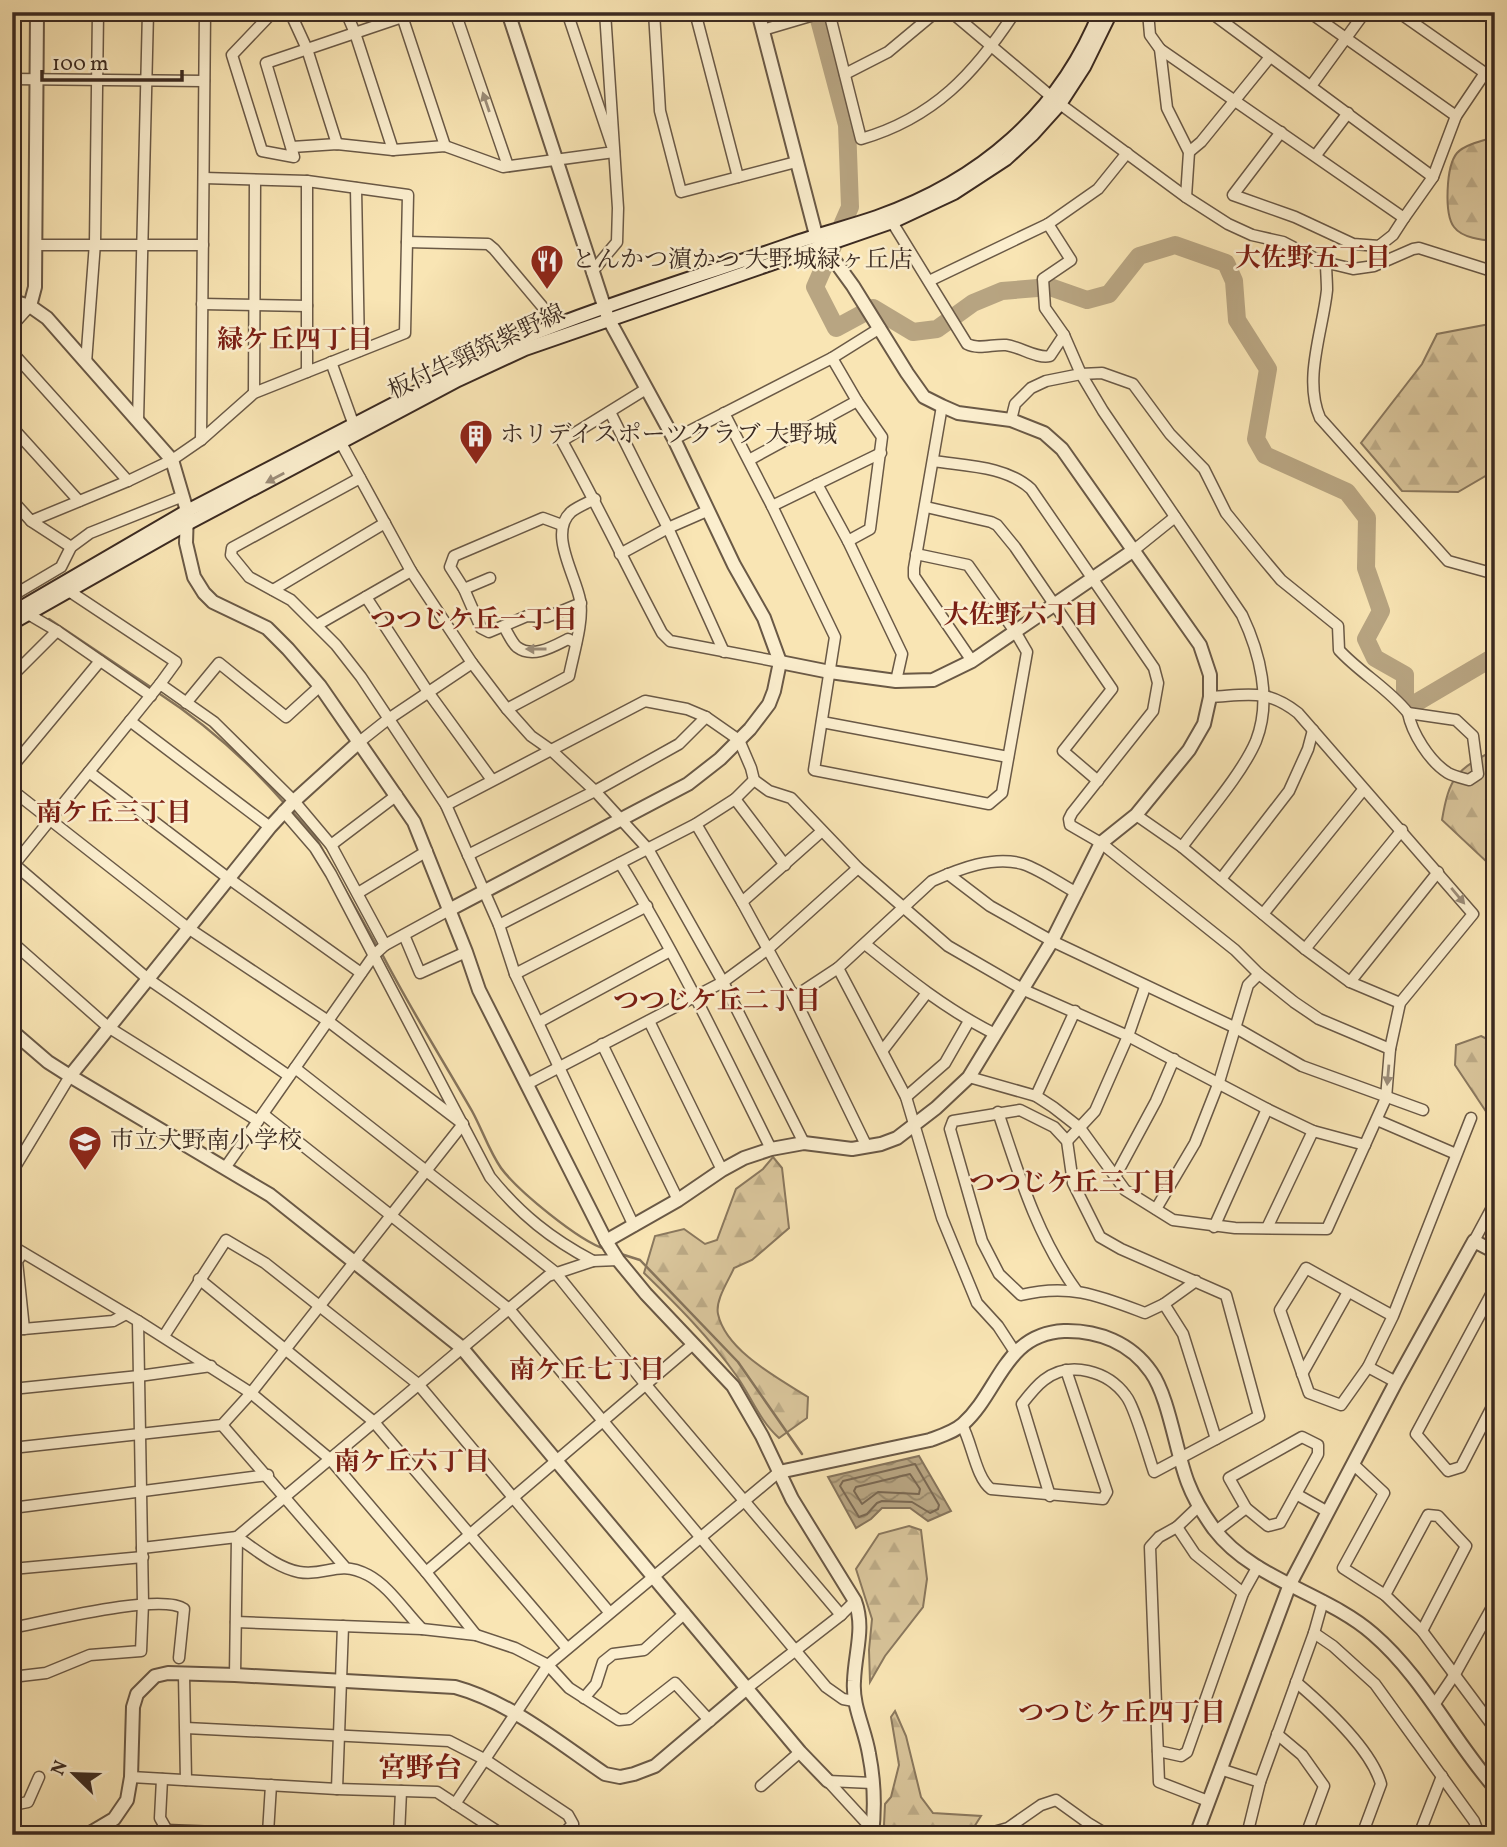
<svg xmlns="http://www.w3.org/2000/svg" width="1507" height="1847" font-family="Vollkorn,'Noto Serif JP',serif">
  <defs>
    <pattern id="forest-firs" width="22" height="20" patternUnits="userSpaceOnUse" patternTransform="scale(1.75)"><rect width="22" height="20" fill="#d9c59b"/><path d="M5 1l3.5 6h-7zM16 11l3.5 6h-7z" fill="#bba985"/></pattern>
    <pattern id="water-waves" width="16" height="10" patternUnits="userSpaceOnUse" patternTransform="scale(1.75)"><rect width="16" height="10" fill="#b8a582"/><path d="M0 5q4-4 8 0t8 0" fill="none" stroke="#97876a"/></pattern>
  </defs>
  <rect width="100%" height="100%" fill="#f9e5b4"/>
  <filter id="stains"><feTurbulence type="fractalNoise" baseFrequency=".00286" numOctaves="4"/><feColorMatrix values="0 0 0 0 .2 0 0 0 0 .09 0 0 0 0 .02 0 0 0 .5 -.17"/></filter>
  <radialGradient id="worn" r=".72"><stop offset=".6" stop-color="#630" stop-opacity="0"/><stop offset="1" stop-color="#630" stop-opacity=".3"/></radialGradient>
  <g fill="url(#forest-firs)" stroke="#8a785e" stroke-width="2">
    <path d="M1492,138H1495V241C1482,240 1462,238 1454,227C1444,214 1446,166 1457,153C1464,145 1481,141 1492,138Z"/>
    <polygon points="1495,323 1495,473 1489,474 1458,492 1402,491 1361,443 1422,364 1437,334"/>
    <path d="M1495,750V863L1489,864L1442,820C1449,778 1456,769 1495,750Z"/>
    <polygon points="1481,1036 1495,1043 1495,1125 1455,1065 1456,1045"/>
    <path d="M773,1157L782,1168L789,1228L752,1260L734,1268C729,1280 715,1300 718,1314C726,1351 778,1378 808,1397L807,1418L779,1438C759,1420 751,1396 736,1375C709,1337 677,1305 644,1273L655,1236L684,1229L705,1244L717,1240L736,1189L763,1169Z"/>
    <polygon points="909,1526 921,1530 927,1579 923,1607 885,1656 870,1682 869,1650 872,1619 856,1569 879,1534"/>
    <polygon points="895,1711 906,1736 921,1797 933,1813 981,1816 969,1835 899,1835 884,1825 885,1804 891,1797 899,1765 891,1717"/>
  </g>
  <polygon fill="url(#water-waves)" stroke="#86745b" stroke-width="2" points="919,1456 951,1511 928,1521 910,1508 882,1508 871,1519 856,1528 828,1477"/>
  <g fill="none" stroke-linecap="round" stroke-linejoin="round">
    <g stroke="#7a6852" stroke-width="2">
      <polygon points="915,1464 939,1505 938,1509 930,1513 912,1502 882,1501 877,1503 867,1514 859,1517 840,1486 843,1481"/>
      <polygon points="910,1474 920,1489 919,1494 878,1492 862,1504 854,1491 856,1487"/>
    </g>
    <g stroke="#86745b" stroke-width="2.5">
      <polyline points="49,619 152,688"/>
      <path d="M157,692C206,724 248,761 286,805"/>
      <polyline points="291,810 316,838 378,948"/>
      <path d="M382,954C410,1008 442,1059 472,1111C482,1129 489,1151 501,1168C518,1191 579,1241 605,1249"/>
      <polyline points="621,1254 640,1260 738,1362 802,1454"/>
    </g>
    <polyline stroke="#b8a582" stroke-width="18" points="817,12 847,125 850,207 815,287 836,328 873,308 913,332 937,329 973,303 1002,291 1050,287 1087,300 1109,294 1139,256 1175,245 1226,263 1234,281 1237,320 1268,369 1256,439 1265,455 1347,492 1367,518 1366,568 1381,611 1366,639 1375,658 1405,675 1405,699 1414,704 1492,658 1495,660"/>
    <defs>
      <g id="minor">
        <polyline points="273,12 232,55 262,151 294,157 266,63 417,12"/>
        <polyline points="290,12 307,49 337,144"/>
        <polyline points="346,12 355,33 393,150"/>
        <polyline points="455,12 508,166"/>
        <polyline points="654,12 660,111 681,192 796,162"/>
        <polyline points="695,12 738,177"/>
        <path d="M829,12L861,139C934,118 975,73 1015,12"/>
        <polyline points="951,12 1060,104 1186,197 1228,224 1252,235 1283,242 1320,261 1353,269 1374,266 1413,249 1419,248 1495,272"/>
        <polyline points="1148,12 1150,35 1160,49 1167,108 1189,152 1186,197"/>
        <polyline points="1210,12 1433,177"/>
        <polyline points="1309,12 1456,116"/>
        <polyline points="401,13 445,146"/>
        <polyline points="763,30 824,12"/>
        <polyline points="1160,49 1404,218 1433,177 1456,116 1485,73 1398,12"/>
        <polyline points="845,74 888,52 936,12"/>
        <polyline points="12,79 204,81"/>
        <polyline points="1311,86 1365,12"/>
        <polyline points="1281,132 1233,195 1295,217 1353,244 1379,246 1393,235 1404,218"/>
        <polyline points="292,147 337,144 393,150 445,146 503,167 614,152 567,12"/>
        <polyline points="1189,152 1201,142 1270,57"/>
        <polyline points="1316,155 1348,113"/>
        <polyline points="356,188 359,351"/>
        <path d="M892,222L967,344C979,350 993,344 1006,345C1021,347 1037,359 1050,356L1064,335L1045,308L1043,279L1071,260L1048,224"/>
        <polyline points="407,242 488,244 494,249 557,324"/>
        <polyline points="35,245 203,245"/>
        <path d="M1326,262C1326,271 1327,281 1327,290C1323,330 1303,379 1320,418L1448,561L1495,574"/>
        <polyline points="592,272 617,242 618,208 605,12"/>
        <polyline points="929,281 1048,224 1098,189 1127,153"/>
        <polyline points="202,304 307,306"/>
        <polyline points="12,326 30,306"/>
        <path d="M1064,335L1081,374L1103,411L1242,615C1260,653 1272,700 1256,741C1242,774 1204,817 1182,847"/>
        <polyline points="12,352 128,481"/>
        <polyline points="832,358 857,401 882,437 870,529 848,541"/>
        <polyline points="331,362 356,431"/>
        <polyline points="86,363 95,243 98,12"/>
        <polyline points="307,372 307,181"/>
        <path d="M646,389L562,441C597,504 628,569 662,633L670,641L780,662"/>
        <polyline points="254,393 255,180"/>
        <polyline points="942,406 914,568 914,576 972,661"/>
        <polyline points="610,412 668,528 724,652"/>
        <polyline points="724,413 772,506 835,637 814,770 989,804 1002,793 1027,652 1016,633 968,565 916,554"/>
        <path d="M1011,420L1015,404L1031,388L1046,381L1081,374L1102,373L1133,384L1170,434L1204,469L1226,513L1260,555L1281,580L1338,626L1339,650C1360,673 1388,688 1408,713"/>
        <polyline points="138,421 148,12"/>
        <polyline points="12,427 79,501"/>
        <polyline points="674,439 832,358 880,328"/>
        <polyline points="201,440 205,12"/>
        <polyline points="341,443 411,571 472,663 507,709 531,736 551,750 595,791 648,849 723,982 804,1143"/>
        <polyline points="749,460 857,401"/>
        <path d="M933,461C966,466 1006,466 1031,489L1154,668L1158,683L1153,711L1072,813L1069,819L1070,825L1101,843L1235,950L1259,974L1294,1002L1319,1019L1390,1049"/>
        <polyline points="360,478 232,548 231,555 249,577 291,600 336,645 361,677 446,805 499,925 515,974 634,1226"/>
        <polyline points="817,484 848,541 902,654 896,681"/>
        <polyline points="12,500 31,521 128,481 172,460 201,440 254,393 405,333 408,195 307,181 204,178"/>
        <polyline points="772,506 881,453"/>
        <polyline points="926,507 991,522 997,525 1015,547 1112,689 1063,751 1098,781"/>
        <polyline points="31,521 71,547"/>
        <polyline points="562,525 543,518 454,556 450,567 464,589 481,628 489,632 527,616 547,617 581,603"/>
        <polyline points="1134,550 1175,517"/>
        <polyline points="620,554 668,528 707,511"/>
        <polyline points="464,589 490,578"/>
        <polyline points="273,590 385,523"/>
        <polyline points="69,591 176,662 160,684"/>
        <polyline points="12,596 61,567 71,547 90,533 183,496"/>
        <polyline points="366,597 428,692 492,780"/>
        <polyline points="28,614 57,631 151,696"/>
        <polyline points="317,625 411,571"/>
        <path d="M504,627C508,633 512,643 517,647C533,659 554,646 568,639L576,643"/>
        <polyline points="12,676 57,631"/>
        <polyline points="186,703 219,663 286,717 320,686"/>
        <path d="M507,709L569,676C573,655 584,621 580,600C576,576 548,533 571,512C577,507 587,503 595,499"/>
        <path d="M1408,713L1456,720L1473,736L1478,774L1469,780C1462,778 1453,776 1448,773C1429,761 1412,733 1408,713Z"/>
        <polyline points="130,721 270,827"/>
        <polyline points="822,722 1008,757"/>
        <polyline points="358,743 387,720 472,663"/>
        <polyline points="12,767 100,661"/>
        <polyline points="89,772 228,878 361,973"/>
        <polyline points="12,790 188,928 328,1021 463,1124"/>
        <polyline points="735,799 785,865"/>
        <polyline points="446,805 645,701 687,709 706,717 739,740 751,768 754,780 769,791 791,798 858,868 948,946 1024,990 1128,1036 1267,1109 1313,1131 1365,1145"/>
        <path d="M283,811L315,848L331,874L490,1177C520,1214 551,1239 593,1261"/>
        <polyline points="1136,815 1182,847 1305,949 1350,982 1400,1003"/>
        <polyline points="696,824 742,902 794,997 867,1147"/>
        <polyline points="331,845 397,795"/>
        <polyline points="468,855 595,791 679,744 706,717"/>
        <path d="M620,863C677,955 723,1052 771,1149"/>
        <polyline points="14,864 148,979 289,1076"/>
        <polyline points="12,867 160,684 214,722 294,801 331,845 385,945"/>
        <polyline points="948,874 990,906 1052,941 1236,1028 1302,1066 1423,1110"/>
        <polyline points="1221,879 1289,791 1308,749 1313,730"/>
        <polyline points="358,893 427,851"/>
        <polyline points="742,902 822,831"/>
        <polyline points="1263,914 1363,790"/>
        <polyline points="499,925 696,824 735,799 754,780"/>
        <polyline points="404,935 420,973 466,952"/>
        <polyline points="12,942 108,1027 258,1121"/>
        <path d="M865,944C907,978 947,1010 995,1034"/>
        <polyline points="1305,949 1402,830"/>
        <polyline points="838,968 906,1097 942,1218 977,1303 998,1326 1015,1352"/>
        <polyline points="515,974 647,906"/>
        <polyline points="1350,982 1438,872"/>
        <path d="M794,997L838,968L932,881C959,869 994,855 1023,864C1041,870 1060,884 1077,893"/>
        <polyline points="649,1021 722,1170"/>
        <polyline points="539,1022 670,951"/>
        <polyline points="602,1044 678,1200"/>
        <polyline points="883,1050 926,994"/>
        <polyline points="295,1068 555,1272 646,1385 841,1615"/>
        <path d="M969,1077L1036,1096L1053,1107L1080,1128L1125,1190L1173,1220L1235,1228L1327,1229L1386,1098L1390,1049L1400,1003L1473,914L1298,713C1266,688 1248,695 1210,697"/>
        <polyline points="527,1084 723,982 768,949 858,868"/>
        <polyline points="1036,1096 1075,1011"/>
        <polyline points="906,1097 945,1063 969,1021"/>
        <path d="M998,1112C1019,1175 1037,1236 1076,1290"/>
        <polyline points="263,1114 509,1309 826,1687 843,1699 854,1701"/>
        <polyline points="1377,1120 1456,1154"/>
        <polyline points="1067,1141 1095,1111 1128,1036 1145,987"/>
        <polyline points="225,1168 374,955 385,945 449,910"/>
        <polyline points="12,1172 70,1076"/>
        <polyline points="1115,1177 1156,1101 1174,1059"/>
        <polyline points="1156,1209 1195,1143 1219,1082 1248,985 1259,974"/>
        <polyline points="1214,1227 1267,1109"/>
        <polyline points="1267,1228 1313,1131"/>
        <polyline points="1474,1241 1495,1202"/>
        <polyline points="12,1246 138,1321 143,1603 141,1651 90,1655 46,1673 12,1677"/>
        <polyline points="23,1253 17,1261 24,1329"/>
        <polyline points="199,1279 373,1421 566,1647"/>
        <polyline points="1495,1287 1416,1434 1448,1471 1461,1467 1495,1401"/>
        <polyline points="1164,1304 1183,1334 1216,1439"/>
        <polyline points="1393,1316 1306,1268 1280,1310 1309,1393 1341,1405 1368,1367 1393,1316 1471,1118"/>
        <polyline points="138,1321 251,1393 330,1459 426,1572 476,1635"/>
        <polyline points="12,1330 113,1321 126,1314"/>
        <polyline points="164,1336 226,1240 265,1263 418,1384 609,1612"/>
        <polyline points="1368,1367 1396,1382"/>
        <polyline points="1302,1374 1348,1292"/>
        <polyline points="12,1389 139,1376 211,1366"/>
        <polyline points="222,1425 344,1566"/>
        <path d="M962,1425C972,1443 976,1478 991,1489L1103,1499L1107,1492L1066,1370"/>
        <polygon points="1302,1437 1318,1445 1318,1454 1280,1523 1268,1526 1246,1508 1229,1478"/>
        <polyline points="12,1448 222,1425 251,1393 463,1124"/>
        <polyline points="1353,1464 1384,1493 1343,1568 1385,1595 1422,1631 1495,1729"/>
        <polyline points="1296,1494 1328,1512"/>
        <path d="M1050,1496L1022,1404C1029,1395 1036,1386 1044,1380C1070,1360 1108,1371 1126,1396C1135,1407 1148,1455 1154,1472L1259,1416L1226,1295L1121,1249L1100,1237L1073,1183L1067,1141L1054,1127L1020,1110L953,1121L950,1129L982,1241L999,1274L1021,1295C1070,1283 1100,1296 1145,1313L1164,1304L1196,1281"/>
        <polyline points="1199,1506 1177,1527 1159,1537 1150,1547 1159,1782 1208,1801"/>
        <polyline points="12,1508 268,1475"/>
        <polyline points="1495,1523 1495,1526"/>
        <polyline points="1177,1527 1195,1554 1243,1593"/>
        <polyline points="1216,1531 1246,1508"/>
        <path d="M237,1537C255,1549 277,1568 299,1572C327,1577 337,1559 368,1575C389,1586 405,1612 422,1629"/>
        <polyline points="142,1548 237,1537 548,1276 593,1261 618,1260"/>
        <polyline points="12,1569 143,1557"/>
        <polyline points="426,1572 692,1345"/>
        <polyline points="1385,1595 1428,1515 1438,1516 1466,1546 1422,1631"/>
        <polyline points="236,1622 422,1629 476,1635 515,1648 548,1665 569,1688 619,1720 629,1719 675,1683 710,1721"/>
        <path d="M12,1628C44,1622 162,1592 184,1609L179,1658"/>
        <polyline points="1314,1633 1333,1646 1375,1684 1474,1821 1477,1829 1475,1835"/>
        <polyline points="184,1675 186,1780"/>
        <polyline points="235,1675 237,1537"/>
        <path d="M1296,1682C1323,1705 1371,1749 1381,1784L1362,1835"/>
        <polyline points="747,1688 841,1615 855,1601"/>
        <polyline points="584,1698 596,1684 603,1662 613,1654 644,1650 685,1613"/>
        <polyline points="1434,1705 1455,1674 1495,1602"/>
        <polyline points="186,1728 449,1741 484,1759 568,1815 573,1824 562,1835"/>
        <polyline points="1277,1734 1302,1755 1324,1786 1306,1835"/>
        <polyline points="1158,1751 1181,1756 1187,1752 1243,1593 1258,1566"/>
        <polyline points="1220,1769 1260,1782"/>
        <polyline points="131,1777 337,1789 437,1792 503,1835"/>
        <polyline points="162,1779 160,1818 169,1834"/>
        <polyline points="828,1781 873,1830 881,1835"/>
        <polyline points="828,1781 872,1783"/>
        <polyline points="761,1786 800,1752"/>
        <polyline points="337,1789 343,1626"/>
        <polyline points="12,1801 18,1804 28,1802 39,1777"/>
        <polyline points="455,1804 548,1665 779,1472"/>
        <polyline points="166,1830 296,1835"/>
        <polyline points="268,1833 271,1785"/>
        <polyline points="399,1835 401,1791"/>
        <polyline points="983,1835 1008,1828 1041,1805 1056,1800 1088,1823 1108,1835"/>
        <polyline points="1247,1835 1260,1782 1314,1633 1323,1601"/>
        <polyline points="1419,1835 1442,1776"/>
      </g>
      <g id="tertiary">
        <path d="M12,301L30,306L47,318L172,460L187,511L186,543L194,577L204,593L213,602L267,628L288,649L320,686L414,822L466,952L479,990L606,1241L618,1260L646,1294L733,1386L762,1436L792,1499L855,1601C865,1628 855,1652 854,1681C852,1706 865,1729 869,1754C874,1779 875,1809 872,1835"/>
        <polyline points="30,306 35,287 37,12"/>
        <polyline points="780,662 830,672 896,681 933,680 972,661 1134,550"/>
        <polyline points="449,910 688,784 720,759 750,729 769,704 774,691 780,662 764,618 734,565 674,439 608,318 508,12"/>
        <polyline points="12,1031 48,1062 70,1076 270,1195 461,1347 800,1752 828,1781"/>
        <polyline points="70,1076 270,827 294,801 358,743"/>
        <polyline points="606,1241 678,1200 722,1170 744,1158 771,1149 804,1143 852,1149 881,1144 897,1138 936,1108 969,1077 1052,941 1101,843 1136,815 1189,750 1204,724 1210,697 1210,675 1200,645 1062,449 1044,433 1011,420 958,413 942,406 924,397 907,373 853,286 816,235 758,12"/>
        <path d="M779,1472L930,1440C941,1436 954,1432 963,1424C999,1392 1004,1334 1064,1331C1098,1330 1131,1343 1151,1372C1169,1397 1176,1453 1188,1483C1194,1499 1204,1515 1214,1529C1253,1580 1326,1593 1373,1634C1423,1677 1452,1739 1495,1788"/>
        <path d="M87,1835L114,1819L127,1800L131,1777L133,1707L137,1694L155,1676L168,1673L235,1675L455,1687C510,1702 558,1742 605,1774L620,1777L634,1774L655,1766L747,1688"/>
        <polyline points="1196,1835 1290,1584 1396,1382 1474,1241 1495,1252"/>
      </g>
      <g id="secondary">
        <path d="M12,613L187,511L511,343C602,305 697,277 791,244C819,234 848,227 877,217C979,181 1059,114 1100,12"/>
        <polyline points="12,623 185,525 458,380 525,349 892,222 954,193 1006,159 1033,134 1060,104 1084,67 1111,12"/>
      </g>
    </defs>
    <use href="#minor" stroke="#6a5946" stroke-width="13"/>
    <use href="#tertiary" stroke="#6a5946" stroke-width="16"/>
    <use href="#secondary" stroke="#3b2a21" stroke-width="16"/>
    <use href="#minor" stroke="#fbeece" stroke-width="10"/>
    <use href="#tertiary" stroke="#fbeece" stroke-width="12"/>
    <use href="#secondary" stroke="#fbeece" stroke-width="12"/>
  </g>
  <defs><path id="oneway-solid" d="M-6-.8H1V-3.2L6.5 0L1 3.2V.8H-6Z" transform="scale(1.75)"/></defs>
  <g fill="#9b8c78">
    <use href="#oneway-solid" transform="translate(486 102) rotate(-109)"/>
    <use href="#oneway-solid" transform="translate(275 478) rotate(152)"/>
    <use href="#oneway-solid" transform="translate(536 649) rotate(180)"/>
    <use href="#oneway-solid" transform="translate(1458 896) rotate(50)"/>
    <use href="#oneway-solid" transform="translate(1388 1075) rotate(95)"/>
  </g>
  <defs>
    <symbol id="restaurant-pin" viewBox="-11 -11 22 30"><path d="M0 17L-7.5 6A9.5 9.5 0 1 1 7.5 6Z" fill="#8f2418" stroke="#fbeece"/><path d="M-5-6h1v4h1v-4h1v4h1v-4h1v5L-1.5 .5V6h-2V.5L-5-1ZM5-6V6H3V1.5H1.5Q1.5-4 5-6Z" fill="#fff"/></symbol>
    <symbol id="building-pin" viewBox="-11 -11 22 30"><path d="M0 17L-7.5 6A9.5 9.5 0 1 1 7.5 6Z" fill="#8f2418" stroke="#fbeece"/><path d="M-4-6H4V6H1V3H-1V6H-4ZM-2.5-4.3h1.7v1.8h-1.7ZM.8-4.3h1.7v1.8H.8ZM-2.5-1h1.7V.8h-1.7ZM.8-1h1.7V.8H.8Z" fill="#fff"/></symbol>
    <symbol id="school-pin" viewBox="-11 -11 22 30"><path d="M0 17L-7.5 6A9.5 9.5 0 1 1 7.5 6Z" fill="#8f2418" stroke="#fbeece"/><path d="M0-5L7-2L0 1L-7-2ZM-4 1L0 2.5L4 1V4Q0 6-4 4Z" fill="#fff"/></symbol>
  </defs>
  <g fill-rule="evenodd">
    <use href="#restaurant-pin" x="528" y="242" width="38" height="52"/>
    <use href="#building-pin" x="457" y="417" width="38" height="52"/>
    <use href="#school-pin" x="66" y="1123" width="38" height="52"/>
  </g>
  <g text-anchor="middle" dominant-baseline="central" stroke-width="5" stroke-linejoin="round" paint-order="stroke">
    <g font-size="24" fill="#3b2a21" stroke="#fbeece" text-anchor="start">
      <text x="572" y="261">とんかつ濵かつ 大野城緑ヶ丘店</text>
      <text x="500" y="436">ホリデイスポーツクラブ 大野城</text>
      <text x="110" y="1142">市立大野南小学校</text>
    </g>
    <g font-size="24" fill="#3b2a21" stroke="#fbeece">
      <text transform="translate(477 353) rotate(-25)">板付牛頸筑紫野線</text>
    </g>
    <g font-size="26" font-weight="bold" fill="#7a1f14" stroke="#fbeece">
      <text x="1313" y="259">大佐野五丁目</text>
      <text x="295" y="341">緑ケ丘四丁目</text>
      <text x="1021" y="616">大佐野六丁目</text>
      <text x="474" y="621">つつじケ丘一丁目</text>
      <text x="114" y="814">南ケ丘三丁目</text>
      <text x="717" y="1002">つつじケ丘二丁目</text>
      <text x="1073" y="1184">つつじケ丘三丁目</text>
      <text x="587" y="1371">南ケ丘七丁目</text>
      <text x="412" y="1463">南ケ丘六丁目</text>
      <text x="1122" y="1714">つつじケ丘四丁目</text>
    </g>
    <g font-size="28" font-weight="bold" fill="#7a1f14" stroke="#fbeece">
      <text x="420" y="1769">宮野台</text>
    </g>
  </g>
  <rect width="1507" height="1847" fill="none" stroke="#f9e5b4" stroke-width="42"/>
  <rect x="14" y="14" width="1479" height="1819" fill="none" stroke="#3b2a21" stroke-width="3.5"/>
  <rect x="21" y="21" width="1465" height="1805" fill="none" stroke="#3b2a21" stroke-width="2"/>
  <g transform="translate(74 1774) rotate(293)" stroke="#fbeece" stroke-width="5" paint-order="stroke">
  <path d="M0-5L12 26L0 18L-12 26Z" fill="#3b2a21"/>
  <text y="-10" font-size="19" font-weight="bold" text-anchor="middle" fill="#3b2a21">N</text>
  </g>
  <path d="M42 70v10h140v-10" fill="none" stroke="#3b2a21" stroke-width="3.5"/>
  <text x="52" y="70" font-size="21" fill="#3b2a21" stroke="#fbeece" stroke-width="5" paint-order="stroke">100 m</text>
  <rect width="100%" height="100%" filter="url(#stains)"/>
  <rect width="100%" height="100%" fill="url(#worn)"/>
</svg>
